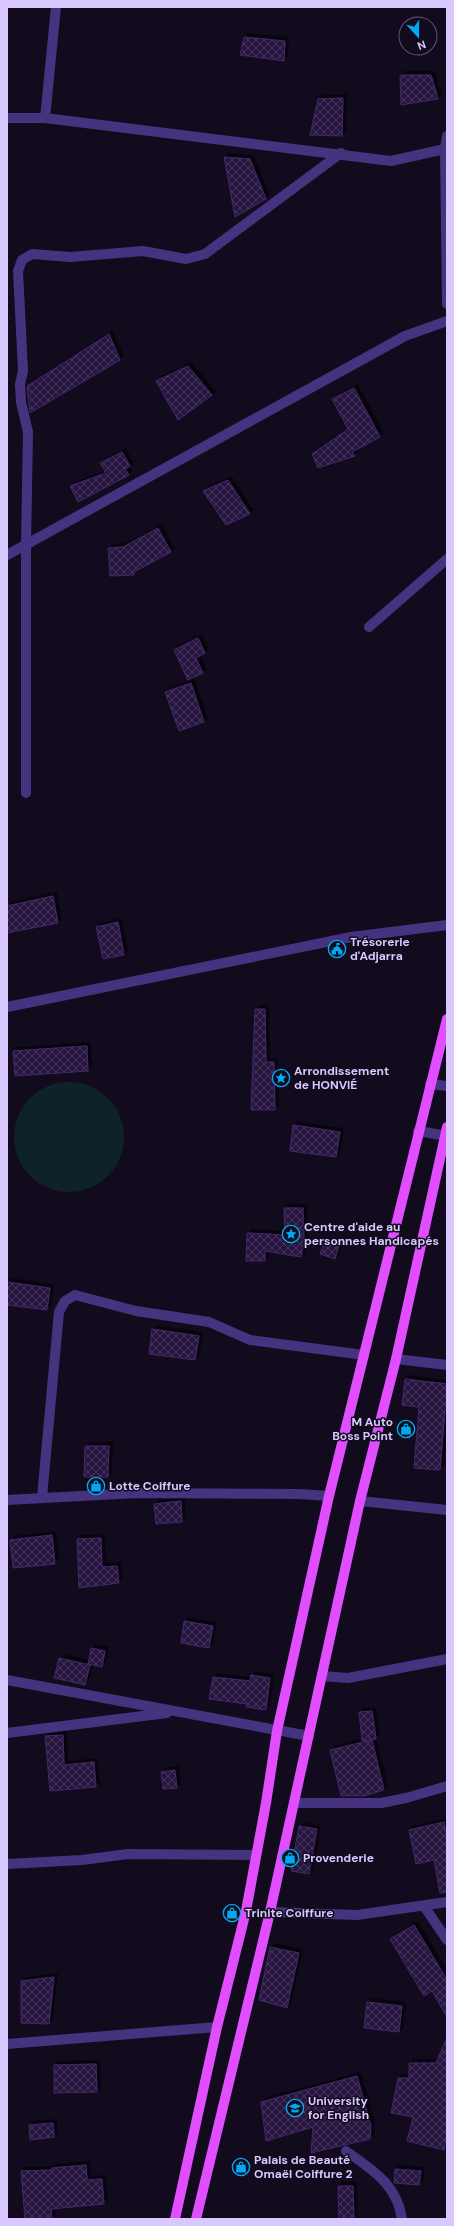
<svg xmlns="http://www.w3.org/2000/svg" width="454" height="2226" font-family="'DM Sans',sans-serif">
  <defs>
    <pattern id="building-cross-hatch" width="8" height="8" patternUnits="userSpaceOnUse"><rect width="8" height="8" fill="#27163f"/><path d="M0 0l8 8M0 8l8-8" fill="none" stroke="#46365c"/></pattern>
    <filter id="shadow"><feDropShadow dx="3.5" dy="-3.5" stdDeviation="0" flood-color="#0009"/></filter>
  </defs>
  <rect width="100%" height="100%" fill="#120b1e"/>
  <circle fill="#0d2328" cx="69" cy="1137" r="55"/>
  <g fill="url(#building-cross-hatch)" stroke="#42276d" filter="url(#shadow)">
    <polygon points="244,37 285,41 284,61 240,55"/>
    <polygon points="400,75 431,75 438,99 401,105"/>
    <polygon points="343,98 342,136 310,135 318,99"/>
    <polygon points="224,157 250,159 266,199 235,217"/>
    <polygon points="109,334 120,360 30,413 27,386"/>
    <polygon points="188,366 212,395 178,420 156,381"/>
    <polygon points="354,388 380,437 352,452 355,456 318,468 312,454 348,429 332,399"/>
    <polygon points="122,452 130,466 125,469 129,475 78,502 70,486 106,473 100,463"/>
    <polygon points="228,480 250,514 226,525 203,491"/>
    <polygon points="158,528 171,552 134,572 134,575 110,576 108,548 123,547"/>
    <polygon points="198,638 205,653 196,658 203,673 188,680 174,650"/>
    <polygon points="191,683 204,722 179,731 165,692"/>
    <polygon points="53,896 58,923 7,933 7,906"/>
    <polygon points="118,922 124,955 103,959 96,927"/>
    <polygon points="255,1009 265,1009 266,1062 274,1062 275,1110 251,1110"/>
    <polygon points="87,1046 88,1071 15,1076 13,1051"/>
    <polygon points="293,1125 340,1132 336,1157 290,1151"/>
    <polygon points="284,1208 303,1208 304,1241 301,1257 265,1251 265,1261 246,1261 247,1233 285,1235"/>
    <polygon points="324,1241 339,1246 335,1259 320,1254"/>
    <polygon points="7,1282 50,1288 47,1310 7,1305"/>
    <polygon points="152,1329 199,1336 195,1360 149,1354"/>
    <polygon points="405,1379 447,1384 447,1410 445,1410 440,1470 414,1468 419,1407 402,1405"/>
    <polygon points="85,1446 109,1446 108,1477 84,1477"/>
    <polygon points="181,1501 182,1522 156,1524 154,1504"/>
    <polygon points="52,1535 55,1564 13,1568 10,1540"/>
    <polygon points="101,1538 102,1567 117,1566 119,1583 79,1588 77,1539"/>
    <polygon points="184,1621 213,1626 209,1648 181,1643"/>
    <polygon points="91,1648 105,1651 102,1667 88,1664"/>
    <polygon points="59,1658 90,1665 85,1685 54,1678"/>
    <polygon points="251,1675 270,1678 266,1710 246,1707 247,1704 209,1699 213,1677 250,1681"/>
    <polygon points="372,1711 376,1739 362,1741 359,1712"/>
    <polygon points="63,1735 64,1765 94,1762 96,1787 50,1791 45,1736"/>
    <polygon points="372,1740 384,1790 364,1796 341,1796 330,1750"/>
    <polygon points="175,1770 177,1788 163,1789 161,1772"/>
    <polygon points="444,1822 447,1841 447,1892 440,1893 434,1860 416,1864 409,1830"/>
    <polygon points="299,1826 317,1829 309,1874 291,1871"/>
    <polygon points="414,1925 447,1980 447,2017 432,1991 424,1996 390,1939"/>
    <polygon points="270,1947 299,1953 287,2008 259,2000"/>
    <polygon points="54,1977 49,2024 21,2023 21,1981"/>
    <polygon points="367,2002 402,2006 399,2032 364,2028"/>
    <polygon points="447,2037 447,2133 444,2150 407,2141 413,2117 391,2113 398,2078 409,2078 409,2063 436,2063"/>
    <polygon points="96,2064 97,2092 54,2093 54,2065"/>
    <polygon points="357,2076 371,2126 370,2139 311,2153 313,2127 266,2141 261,2102"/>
    <polygon points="53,2123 54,2137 30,2140 29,2125"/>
    <polygon points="86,2165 87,2180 102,2179 104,2204 51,2209 52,2219 25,2219 21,2171 52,2170 52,2168"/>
    <polygon points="395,2169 421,2171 419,2185 394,2183"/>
    <polygon points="338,2186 353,2186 354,2219 339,2219"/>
  </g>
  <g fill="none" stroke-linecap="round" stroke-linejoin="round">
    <g stroke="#45337f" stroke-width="10">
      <polyline points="7,118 45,118 391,161 445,149"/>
      <polyline points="45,118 56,7"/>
      <polyline points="447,136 445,149 447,304"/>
      <polyline points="7,555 405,336 447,321"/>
      <polyline points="369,627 447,559"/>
      <polyline points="26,793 26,545 28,432 21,402 20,384 23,371 18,271 22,260 32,254 70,257 143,251 186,259 205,254 341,153"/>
      <polyline points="7,1007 351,937 447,925"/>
      <polyline points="430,1084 447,1086"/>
      <polyline points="418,1131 447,1136"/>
      <polyline points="396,1359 447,1365"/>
      <polyline points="42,1497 59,1312 65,1301 75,1295 136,1311 209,1322 250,1340 364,1355"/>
      <polyline points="7,1500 136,1493 299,1494 329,1496"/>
      <polyline points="360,1501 447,1510"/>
      <polyline points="322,1676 348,1678 447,1659"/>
      <polyline points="7,1680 309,1736"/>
      <polyline points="7,1733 167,1713"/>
      <polyline points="294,1803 381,1803 406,1798 447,1786"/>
      <polyline points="7,1864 82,1860 128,1854 256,1855"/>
      <polyline points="424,1906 447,1940"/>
      <polyline points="270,1912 357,1915 447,1902"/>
      <polyline points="7,2044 217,2027"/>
      <path d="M346,2151C372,2170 397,2184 402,2219"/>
    </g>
    <g stroke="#e04eff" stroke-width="10">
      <polyline points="175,2219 217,2027 246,1911 266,1803 277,1731 329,1496 447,1019"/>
      <polyline points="196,2219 270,1912 360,1501 396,1359 447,1127"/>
    </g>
  </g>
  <defs>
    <symbol id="civic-ring" viewBox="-11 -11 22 22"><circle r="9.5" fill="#120b1e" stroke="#00aaf2" stroke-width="1.5"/><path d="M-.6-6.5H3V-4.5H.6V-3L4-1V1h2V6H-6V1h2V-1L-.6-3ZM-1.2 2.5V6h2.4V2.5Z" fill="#00aaf2"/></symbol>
    <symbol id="sight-ring" viewBox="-11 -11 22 22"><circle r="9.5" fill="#120b1e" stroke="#00aaf2" stroke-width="1.5"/><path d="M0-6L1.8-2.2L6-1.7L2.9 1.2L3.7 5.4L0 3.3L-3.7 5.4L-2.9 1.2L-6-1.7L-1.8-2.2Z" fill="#00aaf2"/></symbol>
    <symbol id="shop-ring" viewBox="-11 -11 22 22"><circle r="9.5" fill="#120b1e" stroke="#00aaf2" stroke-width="1.5"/><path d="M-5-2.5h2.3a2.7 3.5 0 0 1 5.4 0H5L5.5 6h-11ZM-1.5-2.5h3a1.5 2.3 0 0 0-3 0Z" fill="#00aaf2"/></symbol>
    <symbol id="university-ring" viewBox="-11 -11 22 22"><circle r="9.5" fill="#120b1e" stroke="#00aaf2" stroke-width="1.5"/><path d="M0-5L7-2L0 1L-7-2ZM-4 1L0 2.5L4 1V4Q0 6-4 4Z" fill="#00aaf2"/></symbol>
  </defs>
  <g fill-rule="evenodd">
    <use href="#civic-ring" x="327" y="939" width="20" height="20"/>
    <use href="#sight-ring" x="271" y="1068" width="20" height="20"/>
    <use href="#sight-ring" x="281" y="1224" width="20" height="20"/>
    <use href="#shop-ring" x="396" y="1419" width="20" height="20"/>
    <use href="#shop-ring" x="86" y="1476" width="20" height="20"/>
    <use href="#shop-ring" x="280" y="1848" width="20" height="20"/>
    <use href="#shop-ring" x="222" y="1903" width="20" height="20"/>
    <use href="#university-ring" x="285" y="2098" width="20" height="20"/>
    <use href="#shop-ring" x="231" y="2157" width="20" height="20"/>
  </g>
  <g text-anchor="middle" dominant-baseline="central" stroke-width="3" stroke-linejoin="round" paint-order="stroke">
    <g font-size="12" font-weight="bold" fill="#d9c7ff" stroke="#120b1e" text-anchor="start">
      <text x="350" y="942">Trésorerie<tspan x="350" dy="14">d'Adjarra</tspan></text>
      <text x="294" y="1071">Arrondissement<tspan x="294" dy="14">de HONVIÉ</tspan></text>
      <text x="304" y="1227">Centre d'aide au<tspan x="304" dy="14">personnes Handicapés</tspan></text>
      <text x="393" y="1422" text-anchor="end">M Auto<tspan x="393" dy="14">Boss Point</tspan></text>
      <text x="109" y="1486">Lotte Coiffure</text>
      <text x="303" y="1858">Provenderie</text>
      <text x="245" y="1913">Trinite Coiffure</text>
      <text x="308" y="2101">University<tspan x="308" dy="14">for English</tspan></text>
      <text x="254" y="2160">Palais de Beauté<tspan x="254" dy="14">Omaël Coiffure 2</tspan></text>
    </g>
  </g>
  <rect width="454" height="2226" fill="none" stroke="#d9c7ff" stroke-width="16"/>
  <g transform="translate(418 36) rotate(159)"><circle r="19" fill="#120b1e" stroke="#625678"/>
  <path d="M0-3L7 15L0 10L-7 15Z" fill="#00aaf2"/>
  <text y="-6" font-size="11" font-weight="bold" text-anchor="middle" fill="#d9c7ff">N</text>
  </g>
</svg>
